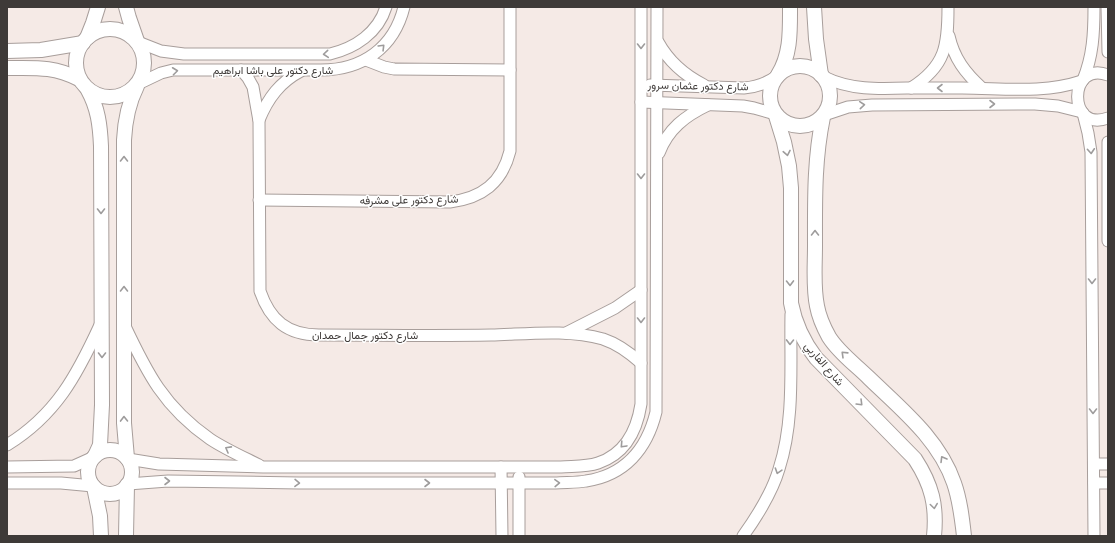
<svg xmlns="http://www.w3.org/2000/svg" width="1115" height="543" font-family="'Roboto Serif',Vazirmatn,serif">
  <rect width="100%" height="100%" fill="#f5eae6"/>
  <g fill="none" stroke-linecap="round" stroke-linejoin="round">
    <defs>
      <g id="minor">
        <polyline points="1107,7 1108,52"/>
        <path d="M949,36C954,58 965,73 982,88"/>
        <path d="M138,42L161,51L184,54H330C355,48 378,33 386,7"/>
        <path d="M658,42C669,62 684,75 704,85"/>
        <polyline points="366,60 384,67 394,69 510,70"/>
        <path d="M241,70L248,78L253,87L259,121L260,291C270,320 287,335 319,335C376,335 434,336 491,335C528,334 567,329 603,339C618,344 630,353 641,363"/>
        <path d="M1108,75C1068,60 1067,133 1108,118"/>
        <path d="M824,77C850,90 878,89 907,88C925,88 943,88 962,88C1002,88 1043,94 1082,81"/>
        <path d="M1083,80C1093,56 1094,33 1094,7"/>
        <path d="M138,84L161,73L173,70H321C362,70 394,48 404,7"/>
        <path d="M650,85L744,88C757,87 766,84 777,76"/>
        <path d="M911,88C946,66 948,45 948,7"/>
        <polyline points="641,102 743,106 754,108 775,114"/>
        <polyline points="1083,113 1088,133 1091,152 1094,536"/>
        <polyline points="824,115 848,107 872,105 1035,104 1058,106 1082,112"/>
        <path d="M259,120C268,98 280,82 301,71"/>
        <polyline points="1108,142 1108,241"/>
        <path d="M659,153C668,129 685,116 708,105"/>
        <path d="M259,200L450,202C482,198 502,183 510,151V7"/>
        <path d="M124,324C147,373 164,407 210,439C225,449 243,457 259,465"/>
        <polyline points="566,333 615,308 641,290"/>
        <path d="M7,445C56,415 77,375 100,325"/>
        <path d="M128,459L159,464L263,467H561C573,466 586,467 598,463C625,454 637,430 641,404V7"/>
        <polyline points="1094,464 1108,464"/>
        <polyline points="7,467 74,466 94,457"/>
        <polyline points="501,467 502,536"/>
        <polyline points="519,477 519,536"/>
        <polyline points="7,483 61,483 93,486"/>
        <polyline points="1094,483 1108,483"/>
        <path d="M128,484L168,481L299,483H555C565,482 576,483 586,481C625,475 647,449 656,412L657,7"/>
        <path d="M743,536C758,515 772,493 779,469C795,420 790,364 791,314"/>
      </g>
      <g id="tertiary">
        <polyline points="126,7 129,18 137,41"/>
        <polyline points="814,7 816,39 821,75"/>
        <circle cx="110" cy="63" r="34"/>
        <polyline points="87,38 93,23 98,7"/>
        <polyline points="7,51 41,50 83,43"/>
        <circle cx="800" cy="96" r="30"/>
        <path d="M7,68C36,68 53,66 79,79"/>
        <path d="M778,75C791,54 790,31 790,7"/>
        <path d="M88,90C98,108 100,125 101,146L102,405L100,445L95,456"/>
        <path d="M776,116L784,142L789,166L791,188V303C795,324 803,341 816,358L915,459C932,485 937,506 934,536"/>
        <path d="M823,117C814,161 815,201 815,246C815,266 813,287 817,306C819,317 824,328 829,337C839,353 856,365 869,378C901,409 939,439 954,483C960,500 962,518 964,536"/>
        <circle cx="110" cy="472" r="22"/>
        <path d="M127,458L124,423V140C125,120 128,104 137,86"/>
        <polyline points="94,487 100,516 101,536"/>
        <polyline points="126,536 127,485"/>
      </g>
    </defs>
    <use href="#minor" stroke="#a89e9b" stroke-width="13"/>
    <use href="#tertiary" stroke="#a89e9b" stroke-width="16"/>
    <use href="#minor" stroke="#fff" stroke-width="11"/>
    <use href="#tertiary" stroke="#fff" stroke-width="14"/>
  </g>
  <defs><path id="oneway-chevron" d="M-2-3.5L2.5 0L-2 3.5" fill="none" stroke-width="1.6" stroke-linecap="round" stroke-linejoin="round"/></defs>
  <g stroke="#9e9c9c">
    <use href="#oneway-chevron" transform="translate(641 46) rotate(90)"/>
    <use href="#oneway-chevron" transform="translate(382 47) rotate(-45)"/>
    <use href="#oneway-chevron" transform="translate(326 54) rotate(175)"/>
    <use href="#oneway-chevron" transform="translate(175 71) rotate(-7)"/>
    <use href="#oneway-chevron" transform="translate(940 88) rotate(180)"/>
    <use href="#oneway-chevron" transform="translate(992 104)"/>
    <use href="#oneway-chevron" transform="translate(862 105) rotate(-5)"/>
    <use href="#oneway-chevron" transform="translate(1091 151) rotate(86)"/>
    <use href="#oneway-chevron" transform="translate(787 153) rotate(79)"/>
    <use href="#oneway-chevron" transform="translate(124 159) rotate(-90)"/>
    <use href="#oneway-chevron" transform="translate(641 176) rotate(90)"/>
    <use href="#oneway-chevron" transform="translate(101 211) rotate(90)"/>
    <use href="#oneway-chevron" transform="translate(815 233) rotate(-90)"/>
    <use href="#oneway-chevron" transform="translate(1092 281) rotate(90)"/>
    <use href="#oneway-chevron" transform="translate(790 283) rotate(89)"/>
    <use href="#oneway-chevron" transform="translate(124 289) rotate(-90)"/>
    <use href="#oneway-chevron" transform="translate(641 320) rotate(90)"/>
    <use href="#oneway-chevron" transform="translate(790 342) rotate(91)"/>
    <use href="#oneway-chevron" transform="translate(844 354) rotate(-136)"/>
    <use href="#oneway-chevron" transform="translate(102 355) rotate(90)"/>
    <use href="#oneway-chevron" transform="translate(860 403) rotate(45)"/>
    <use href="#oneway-chevron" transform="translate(1093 411) rotate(90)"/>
    <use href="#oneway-chevron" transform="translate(124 419) rotate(-91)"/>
    <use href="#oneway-chevron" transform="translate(623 445) rotate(133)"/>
    <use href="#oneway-chevron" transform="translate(228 449) rotate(-151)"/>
    <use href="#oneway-chevron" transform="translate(943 459) rotate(-121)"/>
    <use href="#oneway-chevron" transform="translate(778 471) rotate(108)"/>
    <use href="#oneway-chevron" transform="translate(167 481)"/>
    <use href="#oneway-chevron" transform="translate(297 483) rotate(1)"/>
    <use href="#oneway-chevron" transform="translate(427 483)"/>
    <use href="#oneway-chevron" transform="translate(557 483) rotate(-2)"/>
    <use href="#oneway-chevron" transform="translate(934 506) rotate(82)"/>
  </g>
  <g text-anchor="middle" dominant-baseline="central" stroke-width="3" stroke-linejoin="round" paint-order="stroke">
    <g font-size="11" fill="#3e3a38" stroke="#fff">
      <text x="273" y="70">شارع دكتور على باشا ابراهيم</text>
      <text transform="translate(698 86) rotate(1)">شارع دكتور عثمان سرور</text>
      <text transform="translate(409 200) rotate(-1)">شارع دكتور على مشرفه</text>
      <text x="365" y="335">شارع دكتور جمال حمدان</text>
      <text transform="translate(824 364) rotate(49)">شارع الفاربي</text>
    </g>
  </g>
  <rect width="1115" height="543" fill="none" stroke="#3e3a38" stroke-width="16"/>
</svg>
